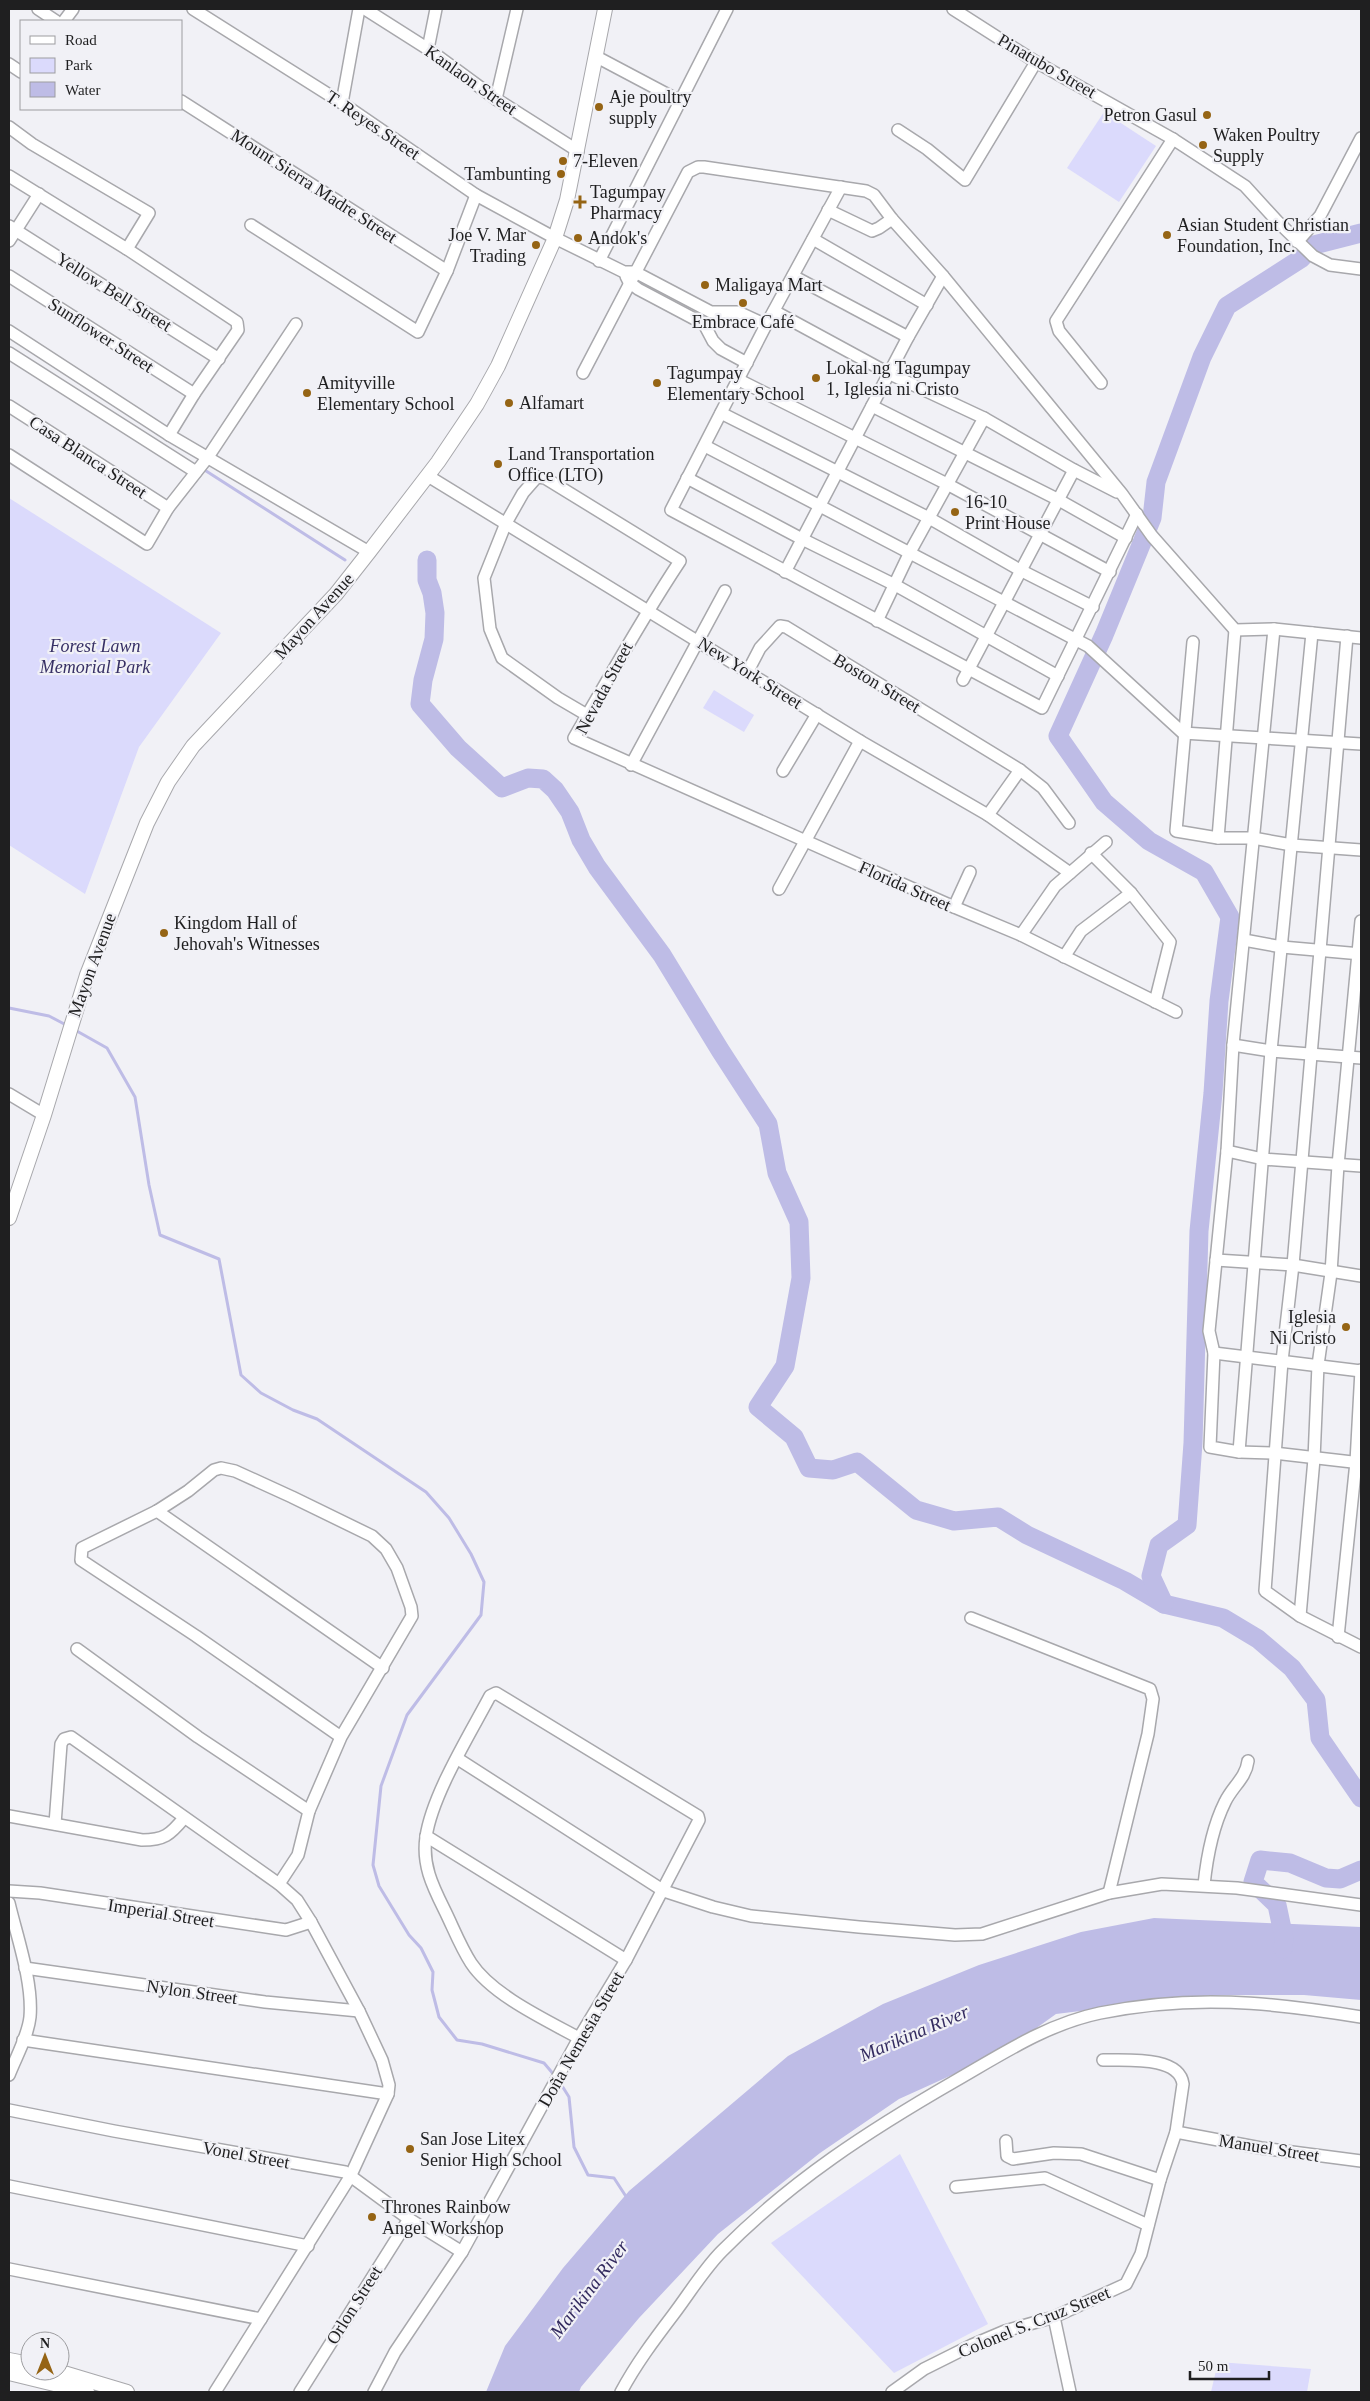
<svg xmlns="http://www.w3.org/2000/svg" width="1370" height="2401" font-family="Georgia,serif">
  <rect width="100%" height="100%" fill="#f1f1f6"/>
  <g fill="#dbdafc">
    <polygon points="1104,112 1156,146 1119,202 1067,168"/>
    <polygon points="9,498 221,633 139,747 85,894 9,845"/>
    <polygon points="714,690 754,715 744,732 703,708"/>
    <polygon points="900,2154 988,2324 894,2373 771,2243"/>
    <polygon points="1218,2362 1311,2369 1307,2392 1211,2392"/>
  </g>
  <polygon fill="#bebce6" points="1154,1918 1361,1927 1361,2000 1304,1995 1212,1995 1056,2014 1003,2052 899,2099 820,2153 718,2234 639,2318 581,2387 579,2392 486,2392 505,2346 563,2268 629,2191 788,2056 883,2004 979,1965 1081,1932"/>
  <g fill="none" stroke-linecap="round" stroke-linejoin="round">
    <g stroke="#bebce6" stroke-width="3">
      <polyline points="203,469 345,560"/>
      <polyline points="9,1008 49,1016 68,1026"/>
      <polyline points="75,1030 107,1048 135,1097 149,1185 160,1235 219,1259 241,1375 261,1393 293,1410 317,1419 426,1492 449,1518 471,1554 484,1582 481,1615 407,1715 381,1786 373,1865 379,1886 409,1935 421,1948 433,1972 432,1990 439,2017 457,2040 482,2044 544,2063 555,2076"/>
      <polyline points="559,2081 569,2097 574,2147 588,2175 614,2178 627,2198"/>
    </g>
    <g stroke="#bebce6" stroke-width="19">
      <polyline points="1314,245 1361,233"/>
      <polyline points="427,560 427,580 432,593 435,613 434,639 423,680 420,704 458,748 502,788 528,778 543,779 555,790 570,812 581,840 597,867 662,955 720,1050 768,1124 777,1173 799,1222 801,1278 785,1366 758,1407 794,1437 809,1468 833,1470 857,1462 916,1510 954,1521 998,1517 1027,1535 1125,1581 1164,1604 1223,1618 1258,1639 1292,1668 1316,1700 1320,1738 1361,1798"/>
      <polyline points="1164,1604 1151,1576 1159,1545 1187,1525 1193,1443 1199,1231 1213,1093 1219,1001 1230,917 1204,872 1149,841 1104,802 1058,736 1104,635 1152,518 1156,482 1202,357 1227,306 1302,258"/>
      <polyline points="1283,1949 1284,1938 1277,1905 1253,1882 1260,1860 1290,1863 1326,1878 1340,1879 1361,1870"/>
    </g>
    <defs>
      <g id="minor">
        <polyline points="38,9 56,21"/>
        <polyline points="193,9 342,103 476,195 555,238 624,272 635,272 711,312 738,312 766,325"/>
        <polyline points="365,9 428,49 496,99 578,151"/>
        <polyline points="953,9 1036,62 1173,139 1245,186 1277,221 1313,256 1330,265 1361,269"/>
        <polyline points="64,21 73,9"/>
        <polyline points="428,49 436,9"/>
        <polyline points="595,56 680,101"/>
        <polyline points="9,64 21,72"/>
        <polyline points="496,99 517,9"/>
        <polyline points="181,101 447,271"/>
        <polyline points="342,103 359,9"/>
        <polyline points="9,127 32,144 149,213 127,249"/>
        <polyline points="898,130 927,149 965,180 1036,62"/>
        <polyline points="9,176 127,249 237,322 238,330 194,394 169,435"/>
        <polyline points="841,187 766,325 671,510 1042,708 1137,514"/>
        <polyline points="828,210 872,231 879,228 892,219"/>
        <polyline points="251,225 418,332 447,271 476,195"/>
        <polyline points="9,226 219,359"/>
        <polyline points="813,239 927,305"/>
        <polyline points="9,241 39,194"/>
        <polyline points="1297,242 1320,216 1361,138"/>
        <polyline points="599,261 727,9"/>
        <polyline points="9,276 194,394"/>
        <polyline points="626,276 629,282 638,289 704,324 713,341 721,349 747,363"/>
        <polyline points="793,276 908,337"/>
        <polyline points="774,311 890,374 984,418 1074,470 1117,492"/>
        <polyline points="9,331 169,435 369,552"/>
        <polyline points="9,353 196,472"/>
        <polyline points="583,373 688,172 698,167 704,167 866,191 874,195 892,219 943,276 1122,494 1152,536 1235,630 1274,629 1361,638"/>
        <polyline points="739,380 947,484 1110,572"/>
        <polyline points="1101,383 1059,331 1056,321 1173,139"/>
        <polyline points="9,406 168,508"/>
        <polyline points="872,406 1057,499 1126,538"/>
        <polyline points="721,413 929,518 1020,570 1093,607"/>
        <polyline points="705,446 1088,646 1183,733 1361,744"/>
        <polyline points="9,455 147,544 168,508 208,457 296,324"/>
        <polyline points="428,476 860,741 988,815 1070,873"/>
        <polyline points="687,478 802,539 895,585 1058,676"/>
        <polyline points="785,572 908,337 943,276"/>
        <polyline points="877,621 910,552 984,418"/>
        <polyline points="1274,629 1233,1045 1227,1151 1209,1331 1214,1353 1210,1447 1239,1452 1274,1453 1361,1463"/>
        <polyline points="1347,636 1293,1265 1282,1361 1265,1591 1300,1616 1361,1647"/>
        <polyline points="1193,642 1176,831 1218,838 1253,838 1292,845 1361,850"/>
        <polyline points="748,671 760,648 780,626 786,627 1020,770 1043,788 1069,823"/>
        <polyline points="963,680 1074,470"/>
        <path d="M587,715L558,698L502,658L490,629L484,578L506,523L523,493L537,477L545,478L680,561C642,618 609,678 574,738L954,907L1021,935L1176,1012"/>
        <polyline points="631,765 725,591"/>
        <polyline points="783,771 817,714"/>
        <polyline points="988,815 1020,770"/>
        <polyline points="1218,838 1235,630"/>
        <polyline points="1091,853 1131,893 1170,942 1155,1002"/>
        <polyline points="779,889 860,741"/>
        <polyline points="954,907 970,872"/>
        <polyline points="1021,935 1055,886 1106,842"/>
        <polyline points="1244,940 1282,947 1361,954"/>
        <polyline points="1064,957 1081,931 1131,893"/>
        <polyline points="1233,1045 1271,1051 1361,1058"/>
        <polyline points="9,1094 44,1115"/>
        <polyline points="1227,1151 1263,1159 1361,1166"/>
        <polyline points="1216,1260 1293,1265 1361,1276"/>
        <polyline points="1214,1353 1361,1371"/>
        <polyline points="1239,1452 1271,1051 1312,633"/>
        <polyline points="157,1511 383,1668"/>
        <polyline points="1300,1616 1314,1459 1318,1365 1331,1273 1338,1165 1361,921"/>
        <polyline points="971,1618 1150,1689 1153,1699 1148,1734 1109,1893"/>
        <polyline points="1338,1637 1356,1462 1361,1370"/>
        <polyline points="77,1649 198,1737 309,1811"/>
        <polyline points="458,1759 664,1891 713,1907 751,1916 859,1927 955,1935 982,1934 1109,1893 1162,1884 1237,1888 1361,1905"/>
        <path d="M9,1816L142,1840C164,1840 170,1835 184,1818"/>
        <polyline points="55,1824 61,1744 64,1739 71,1737 279,1884 297,1900 311,1922 359,2011 382,2060 389,2085 388,2094 350,2177 215,2392"/>
        <polyline points="426,1836 626,1960"/>
        <polyline points="279,1884 298,1855 309,1811 341,1737 412,1616 411,1607 397,1568 386,1549 372,1536 292,1497 235,1471 221,1468 214,1470 188,1491 157,1511 82,1548 81,1560 196,1636 341,1737"/>
        <path d="M1204,1885C1207,1856 1212,1828 1225,1802C1232,1787 1246,1778 1248,1761"/>
        <polyline points="9,1891 40,1893 286,1930 311,1922"/>
        <path d="M9,1903C17,1937 33,1982 30,2017C28,2036 16,2057 9,2075"/>
        <polyline points="25,1968 265,2002 359,2011"/>
        <polyline points="23,2040 388,2094"/>
        <polyline points="9,2110 114,2131 345,2172 409,2219 462,2252"/>
        <polyline points="1176,2132 1261,2148 1361,2161"/>
        <polyline points="1006,2141 1007,2156 1013,2159 1054,2153 1081,2154 1160,2180"/>
        <polyline points="9,2186 308,2246"/>
        <polyline points="956,2187 1045,2178 1148,2225"/>
        <polyline points="9,2269 261,2319"/>
        <polyline points="1054,2317 1070,2392"/>
        <polyline points="300,2392 409,2219"/>
        <path d="M374,2392L395,2352L462,2252L579,2038L626,1960L699,1820L698,1816L496,1693L490,1696C470,1734 432,1795 426,1837C422,1864 432,1885 444,1909C453,1927 460,1946 471,1963C492,1995 546,2020 579,2038"/>
        <path d="M621,2392C636,2364 654,2340 673,2315C689,2294 704,2269 722,2251C792,2180 870,2130 955,2081C1002,2054 1047,2024 1100,2013C1193,1994 1269,2002 1361,2017"/>
        <path d="M892,2392L924,2369L972,2345L1005,2331L1054,2317L1126,2284L1141,2254L1160,2180L1176,2132L1183,2084C1179,2055 1124,2061 1103,2060"/>
      </g>
      <g id="major">
        <polyline points="9,1218 44,1115 87,975 147,823 168,782 193,746 336,594 369,552 438,462 477,404 498,366 555,238 567,200 605,9"/>
        <polyline points="9,2360 30,2364"/>
        <polyline points="57,2371 127,2392"/>
        <polyline points="9,2373 87,2392"/>
      </g>
    </defs>
    <use href="#minor" stroke="#a8a8ac" stroke-width="14"/>
    <use href="#major" stroke="#a8a8ac" stroke-width="16"/>
    <use href="#minor" stroke="#fff" stroke-width="11"/>
    <use href="#major" stroke="#fff" stroke-width="14"/>
  </g>
  <g fill="#956414" stroke="#f1f1f6" stroke-width="2">
    <circle cx="599" cy="107" r="5"/>
    <circle cx="1207" cy="115" r="5"/>
    <circle cx="1203" cy="145" r="5"/>
    <circle cx="563" cy="161" r="5"/>
    <circle cx="561" cy="174" r="5"/>
    <path d="M577.5 194.5h5v5h5v5h-5v5h-5v-5h-5v-5h5z"/>
    <circle cx="1167" cy="235" r="5"/>
    <circle cx="578" cy="238" r="5"/>
    <circle cx="536" cy="245" r="5"/>
    <circle cx="705" cy="285" r="5"/>
    <circle cx="743" cy="303" r="5"/>
    <circle cx="816" cy="378" r="5"/>
    <circle cx="657" cy="383" r="5"/>
    <circle cx="307" cy="393" r="5"/>
    <circle cx="509" cy="403" r="5"/>
    <circle cx="498" cy="464" r="5"/>
    <circle cx="955" cy="512" r="5"/>
    <circle cx="164" cy="933" r="5"/>
    <circle cx="1346" cy="1327" r="5"/>
    <circle cx="410" cy="2149" r="5"/>
    <circle cx="372" cy="2217" r="5"/>
  </g>
  <g text-anchor="middle" dominant-baseline="central" stroke-width="4.5" stroke-linejoin="round" paint-order="stroke">
    <g font-size="18" fill="#1f1f20" stroke="#f1f1f6">
      <text transform="translate(1047 66) rotate(30)">Pinatubo Street</text>
      <text transform="translate(471 80) rotate(35)">Kanlaon Street</text>
      <text transform="translate(373 125) rotate(34)">T. Reyes Street</text>
      <text transform="translate(314 186) rotate(33)">Mount Sierra Madre Street</text>
      <text transform="translate(114 292) rotate(32)">Yellow Bell Street</text>
      <text transform="translate(101 335) rotate(33)">Sunflower Street</text>
      <text transform="translate(88 457) rotate(33)">Casa Blanca Street</text>
      <text transform="translate(314 616) rotate(-48)">Mayon Avenue</text>
      <text transform="translate(750 673) rotate(32)">New York Street</text>
      <text transform="translate(877 683) rotate(31)">Boston Street</text>
      <text transform="translate(604 688) rotate(-62)">Nevada Street</text>
      <text transform="translate(905 886) rotate(24)">Florida Street</text>
      <text transform="translate(92 965) rotate(-70)">Mayon Avenue</text>
      <text transform="translate(161 1913) rotate(9)">Imperial Street</text>
      <text transform="translate(192 1992) rotate(8)">Nylon Street</text>
      <text transform="translate(581 2039) rotate(-60)">Doña Nemesia Street</text>
      <text transform="translate(1269 2148) rotate(9)">Manuel Street</text>
      <text transform="translate(246 2155) rotate(10)">Vonel Street</text>
      <text transform="translate(354 2305) rotate(-58)">Orlon Street</text>
      <text transform="translate(1034 2322) rotate(-22)">Colonel S. Cruz Street</text>
    </g>
    <g font-size="18" fill="#1f1f20" stroke="#f1f1f6" text-anchor="start">
      <text x="609" y="97">Aje poultry<tspan x="609" dy="21">supply</tspan></text>
      <text x="1197" y="115" text-anchor="end">Petron Gasul</text>
      <text x="1213" y="135">Waken Poultry<tspan x="1213" dy="21">Supply</tspan></text>
      <text x="573" y="161">7-Eleven</text>
      <text x="551" y="174" text-anchor="end">Tambunting</text>
      <text x="590" y="192">Tagumpay<tspan x="590" dy="21">Pharmacy</tspan></text>
      <text x="1177" y="225">Asian Student Christian<tspan x="1177" dy="21">Foundation, Inc.</tspan></text>
      <text x="526" y="235" text-anchor="end">Joe V. Mar<tspan x="526" dy="21">Trading</tspan></text>
      <text x="588" y="238">Andok's</text>
      <text x="715" y="285">Maligaya Mart</text>
      <text x="743" y="322" text-anchor="middle">Embrace Café</text>
      <text x="826" y="368">Lokal ng Tagumpay<tspan x="826" dy="21">1, Iglesia ni Cristo</tspan></text>
      <text x="667" y="373">Tagumpay<tspan x="667" dy="21">Elementary School</tspan></text>
      <text x="317" y="383">Amityville<tspan x="317" dy="21">Elementary School</tspan></text>
      <text x="519" y="403">Alfamart</text>
      <text x="508" y="454">Land Transportation<tspan x="508" dy="21">Office (LTO)</tspan></text>
      <text x="965" y="502">16-10<tspan x="965" dy="21">Print House</tspan></text>
      <text x="174" y="923">Kingdom Hall of<tspan x="174" dy="21">Jehovah's Witnesses</tspan></text>
      <text x="1336" y="1317" text-anchor="end">Iglesia<tspan x="1336" dy="21">Ni Cristo</tspan></text>
      <text x="420" y="2139">San Jose Litex<tspan x="420" dy="21">Senior High School</tspan></text>
      <text x="382" y="2207">Thrones Rainbow<tspan x="382" dy="21">Angel Workshop</tspan></text>
    </g>
    <g font-size="18" font-style="italic" fill="#373065" stroke="#f1f1f6">
      <text x="95" y="646">Forest Lawn<tspan x="95" dy="21">Memorial Park</tspan></text>
    </g>
    <g font-size="19" font-style="italic" fill="#332b5f" stroke="#f1f1f6">
      <text transform="translate(914 2033) rotate(-23)">Marikina River</text>
      <text transform="translate(589 2289) rotate(-53)">Marikina River</text>
    </g>
  </g>
  <rect width="1370" height="2401" fill="none" stroke="#1f1f20" stroke-width="20"/>
  <rect x="20" y="20" width="162" height="90" fill="#f1f1f6" stroke="#9d9da0"/>
  <rect x="30" y="36" width="25" height="8" fill="#ffffff" stroke="#9d9da0"/>
  <text x="65" y="45" font-size="15" fill="#1f1f20">Road</text>
  <rect x="30" y="58" width="25" height="15" fill="#dbdafc" stroke="#9d9da0"/>
  <text x="65" y="70" font-size="15" fill="#1f1f20">Park</text>
  <rect x="30" y="82" width="25" height="15" fill="#bebce6" stroke="#9d9da0"/>
  <text x="65" y="95" font-size="15" fill="#1f1f20">Water</text>
  <g transform="translate(45 2356)"><circle r="24" fill="#f1f1f6" stroke="#9d9da0"/>
  <path d="M0-4L9 19L0 12L-9 19Z" fill="#956414"/>
  <text y="-8" font-size="14" font-weight="bold" text-anchor="middle" fill="#1f1f20">N</text>
  </g>
  <path d="M1190 2371v8h79v-8" fill="none" stroke="#1f1f20" stroke-width="2.5"/>
  <text x="1198" y="2371" font-size="15" fill="#1f1f20" stroke="#f1f1f6" stroke-width="4" paint-order="stroke">50 m</text>
</svg>
